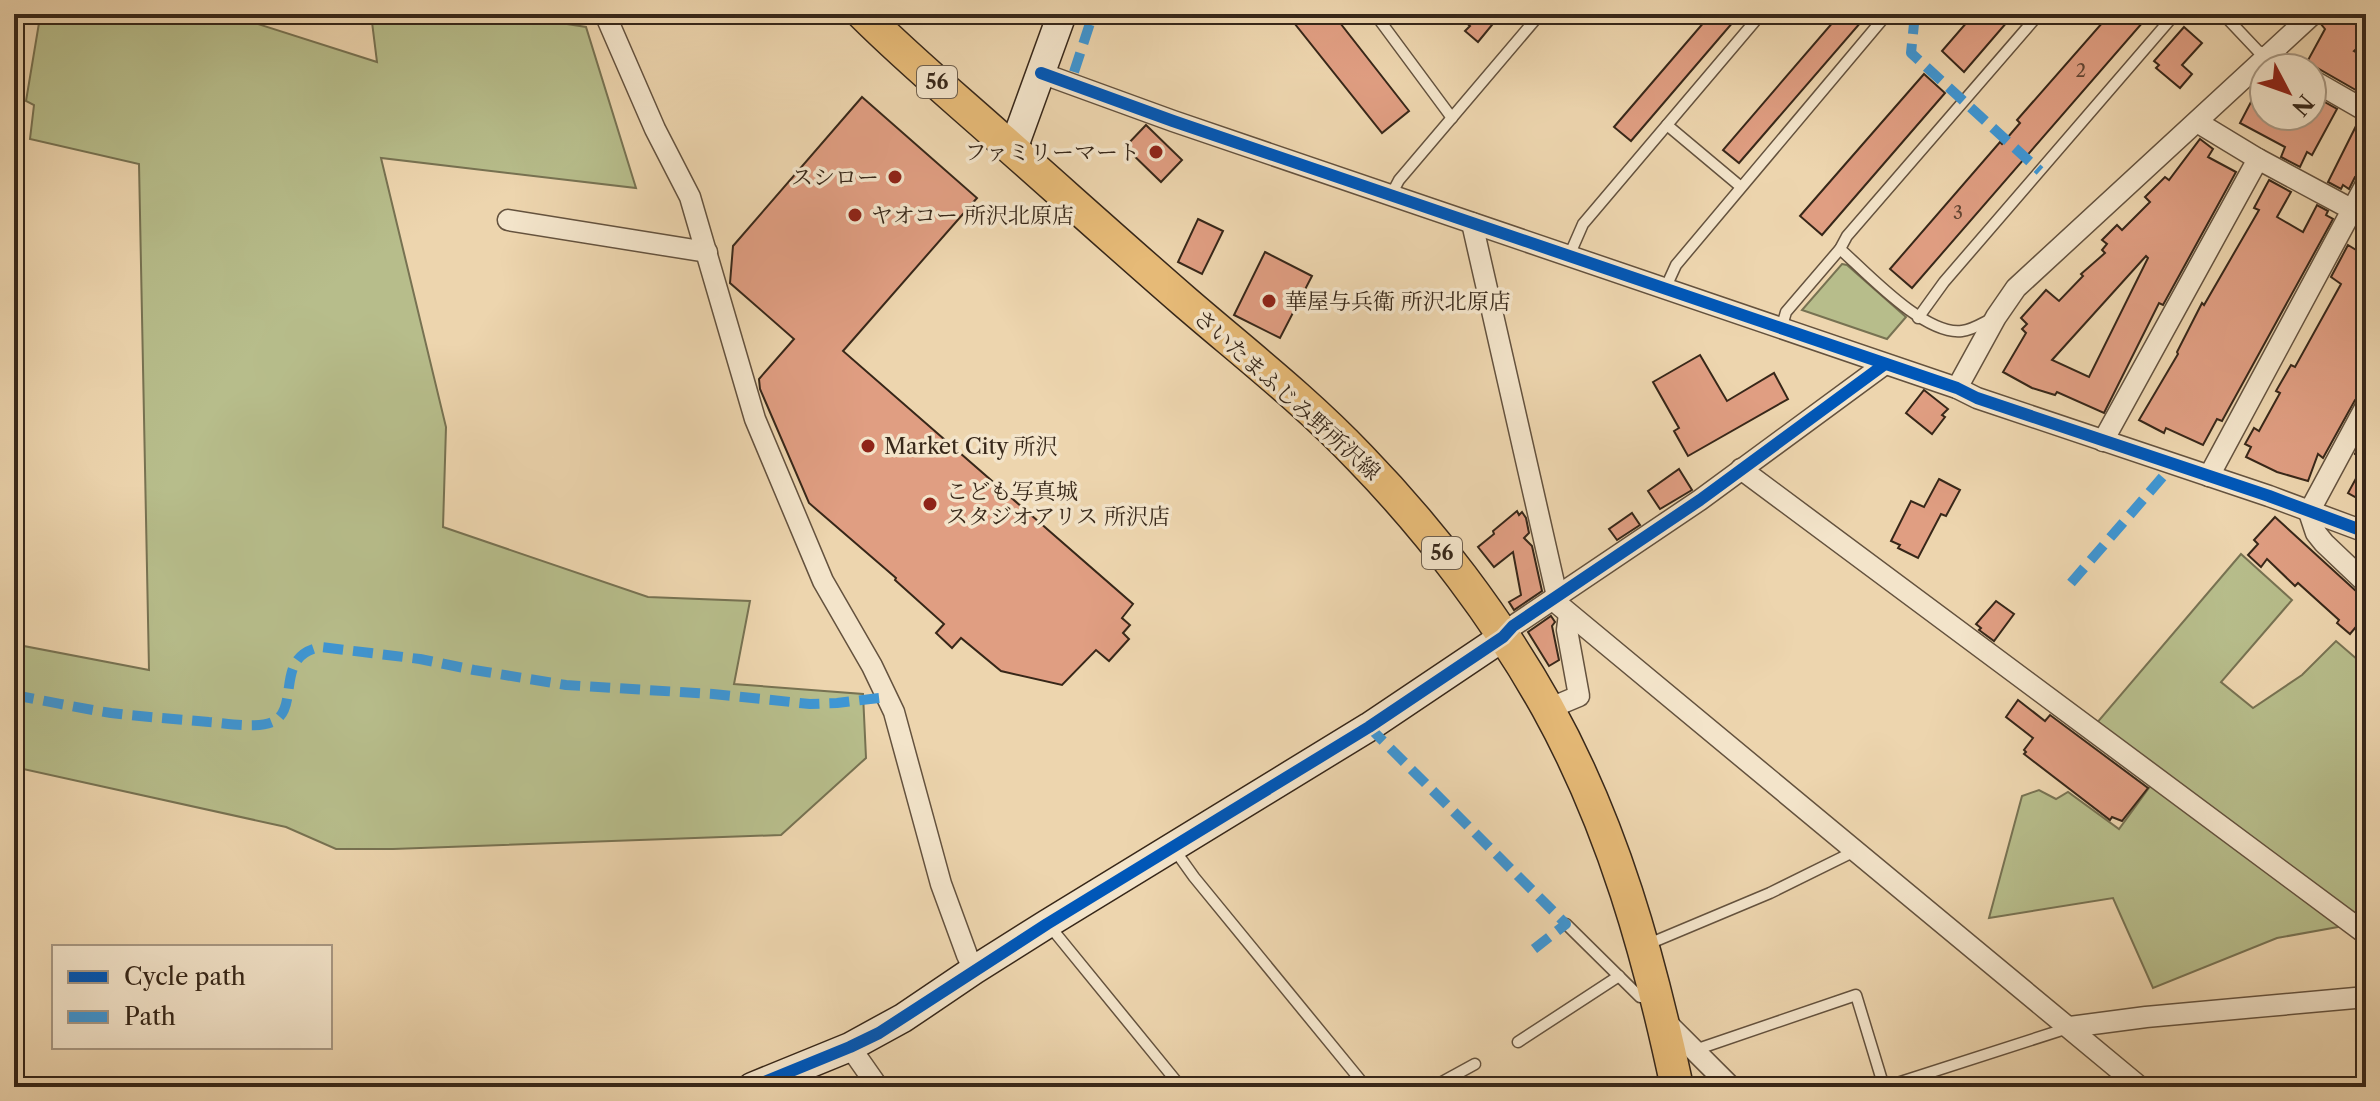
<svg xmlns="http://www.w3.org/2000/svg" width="2380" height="1101" font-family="'Libre Caslon Text','Noto Serif JP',serif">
  <rect width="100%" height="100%" fill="#edd5ae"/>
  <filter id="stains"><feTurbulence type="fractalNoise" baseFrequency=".0025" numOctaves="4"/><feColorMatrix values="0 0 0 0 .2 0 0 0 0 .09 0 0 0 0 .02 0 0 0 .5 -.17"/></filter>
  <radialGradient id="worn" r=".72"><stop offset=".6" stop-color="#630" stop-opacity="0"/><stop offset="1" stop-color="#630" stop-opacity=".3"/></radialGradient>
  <g fill="#b7bd8b" stroke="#777252" stroke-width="2">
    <polygon points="39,14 233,14 233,16 377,62 371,14 504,14 586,27 636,188 381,158 446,427 443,527 648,597 750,601 734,684 863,694 866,758 781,835 393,849 336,849 286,827 14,767 14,623 24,646 149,670 139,164 30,139 34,105 26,101 40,17"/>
    <polygon points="1842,264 1847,265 1906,317 1887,339 1802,310"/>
    <polygon points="2241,554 2292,600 2221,682 2253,708 2302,675 2336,641 2366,667 2366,928 2360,923 2277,938 2153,988 2113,898 1989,918 2022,796 2039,790 2056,799 2068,792 2119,829 2159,774 2095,725"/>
  </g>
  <g fill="#e09e82" stroke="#372719" stroke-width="2" fill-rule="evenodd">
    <polygon points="1287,14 1333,14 1409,111 1382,133"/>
    <polygon points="1456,14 1501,14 1478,42 1465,31 1470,26"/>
    <polygon points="1711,14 1740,14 1631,141 1614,127"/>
    <polygon points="1840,14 1868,14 1739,163 1723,150"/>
    <polygon points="1974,14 2014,14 1964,72 1942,51"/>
    <polygon points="2110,14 2150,14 1912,288 1890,269 2000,142 2002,144 2020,123 2017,120"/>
    <polygon points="2326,14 2339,22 2348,14 2366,14 2366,40 2354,51 2366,58 2366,84 2361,93 2307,62 2325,29 2321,24"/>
    <polygon points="2184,27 2202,43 2182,65 2192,74 2180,88 2156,68 2159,65 2154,61"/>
    <polygon points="1924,74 1945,93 1822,235 1800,216"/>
    <polygon points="862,97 977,198 843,351 1133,604 1122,618 1130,625 1123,633 1129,639 1109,661 1096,650 1062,685 1001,671 961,638 952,648 936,633 944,624 895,580 896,578 809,503 760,389 759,379 794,339 730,283 733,246"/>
    <polygon points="2321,100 2337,109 2312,155 2307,152 2300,167 2281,157 2285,147 2240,123 2251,102 2264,110 2264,116 2312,116"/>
    <polygon points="2358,122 2366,124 2366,165 2362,172 2355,177 2349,189 2343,185 2341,189 2328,182"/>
    <polygon points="1146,125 1182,160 1161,182 1125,147"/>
    <path d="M2200,139L2213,149L2208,157L2236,172L2163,305L2159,303L2104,413L2057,392L2055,395L2032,388L2003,372L2026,333L2022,329L2027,324L2021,318L2046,290L2059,301L2083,276L2081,274L2105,253L2102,250L2107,244L2102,240L2117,225L2122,230L2150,202L2145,197L2165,177L2169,180ZM2146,256L2148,258L2089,377L2052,360Z"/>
    <polygon points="2269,180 2291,192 2277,217 2303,232 2317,205 2328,211 2326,215 2333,219 2222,421 2217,419 2203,445 2166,428 2164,433 2139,420 2178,354 2177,352 2202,303 2204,305 2259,210 2254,208"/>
    <polygon points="1198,219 1223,231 1202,274 1178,262"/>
    <polygon points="2348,245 2366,256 2366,386 2361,394 2355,400 2323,458 2318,454 2308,481 2277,472 2246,457 2251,447 2245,444 2254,428 2259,431 2280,393 2276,391 2291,365 2295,367 2341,284 2331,277"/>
    <polygon points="1265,252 1312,276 1280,338 1234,315"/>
    <polygon points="1700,355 1727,401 1774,373 1788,399 1688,456 1674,431 1679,428 1653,382"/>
    <polygon points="1924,390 1948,409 1942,415 1945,417 1932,434 1906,413"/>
    <polygon points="2366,433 2366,503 2348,493 2365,462 2355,454"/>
    <polygon points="1679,469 1692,490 1660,509 1648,491"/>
    <polygon points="1939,479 1960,490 1946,516 1941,514 1918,558 1898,548 1900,545 1891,541 1911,501 1924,507"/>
    <polygon points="1517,511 1519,515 1522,512 1526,518 1529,533 1524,538 1532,546 1542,591 1514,610 1509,602 1521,595 1513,552 1494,567 1478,547 1494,534 1493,531"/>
    <polygon points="1632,513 1640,525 1617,540 1609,529"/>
    <polygon points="2275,517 2357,592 2366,598 2366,615 2350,634 2337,623 2339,620 2298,583 2295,586 2267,559 2261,567 2248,555 2258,544 2254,540"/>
    <polygon points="1996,601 2014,614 1994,641 1979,630 1981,628 1976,624"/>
    <polygon points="1551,616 1555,622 1552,626 1559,660 1549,666 1528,632"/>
    <polygon points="2018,700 2045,721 2050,715 2148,788 2122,821 2112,817 2110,820 2024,754 2026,752 2024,750 2033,738 2006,717"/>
  </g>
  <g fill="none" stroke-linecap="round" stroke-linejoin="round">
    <defs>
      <g id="lane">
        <polyline points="1375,14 1452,118"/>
        <polyline points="2223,14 2258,51 2268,55"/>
        <polyline points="1667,125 1741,187"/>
        <polyline points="1391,195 1399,180 1540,14"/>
        <path d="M1840,249C1867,273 1925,336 1962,331C1972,330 1981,324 1991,319"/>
        <polyline points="1569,256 1583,224 1761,14"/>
        <polyline points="1665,289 1676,265 1887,14"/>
        <polyline points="1918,318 1944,282 2175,14"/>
        <polyline points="1781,329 1786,312 1840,249 1847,236 2039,14"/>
        <polyline points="1174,849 1194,877 1366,1087"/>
        <polyline points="1048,924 1181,1087"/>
        <polyline points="1566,924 1640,997 1650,997"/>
        <polyline points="1646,945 1770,893 1855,851"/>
        <polyline points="1518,1042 1619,976"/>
        <polyline points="1695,1050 1856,995 1884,1087"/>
        <polyline points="1433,1087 1475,1064"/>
        <polyline points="1885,1087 2068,1028"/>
      </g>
      <g id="street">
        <polyline points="605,14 655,129 690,197 755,419 823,581 872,666 894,712 941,884 967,955 974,970"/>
        <polyline points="2269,55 2291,68"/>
        <polyline points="1041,73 1173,121 1957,388 1977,398 2269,496 2366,532"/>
        <polyline points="2312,80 2366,111"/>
        <polyline points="2197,122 2258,159 2366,217"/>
        <polyline points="508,220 707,252"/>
        <polyline points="1472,223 1559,605 2140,1087"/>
        <polyline points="1957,388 1996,317 2016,288 2313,14"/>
        <polyline points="2366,406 2309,512 2316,533 2324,543 2366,583"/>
        <polyline points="2103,441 2258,159"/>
        <polyline points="1741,469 2366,934"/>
        <polyline points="2209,476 2366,184"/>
        <polyline points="1503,637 1513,626 1700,500 1885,364"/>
        <polyline points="1548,709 1579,696 1567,630 1569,614"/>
        <polyline points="1665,1021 1731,1087"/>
        <polyline points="2070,1027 2146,1017 2366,997"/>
        <polyline points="850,1047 878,1087"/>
      </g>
      <g id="secondary">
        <polyline points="1013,149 1062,14"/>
        <polyline points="752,1087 850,1047 903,1018 974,970 1047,924 1369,727 1503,637"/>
      </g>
      <path id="primary" d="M863,14C907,58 955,98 1002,140C1062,193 1123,248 1184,301C1243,352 1306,401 1360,458C1430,530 1498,619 1547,707C1613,826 1649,955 1677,1087"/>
    </defs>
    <use href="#lane" stroke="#64523e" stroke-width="13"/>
    <use href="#street" stroke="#64523e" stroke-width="23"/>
    <use href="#secondary" stroke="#372719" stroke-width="31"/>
    <use href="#primary" stroke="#372719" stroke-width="35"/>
    <use href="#lane" stroke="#f3e4ca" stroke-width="10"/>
    <use href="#street" stroke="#f3e4ca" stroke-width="20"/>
    <use href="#secondary" stroke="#f3e4ca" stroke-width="28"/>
    <use href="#primary" stroke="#e6ba77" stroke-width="32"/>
    <g stroke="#3e96d4" stroke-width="10" stroke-dasharray="20 10" stroke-linecap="butt">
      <polyline points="1915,14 1911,53 2040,171"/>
      <polyline points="1074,72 1093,14"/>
      <polyline points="2071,583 2166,473 2171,463"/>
      <path d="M14,695C46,701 79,708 111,713C144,717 177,719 209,722C226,723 262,730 276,720C299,704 275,655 321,647L420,659L474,670L566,685L713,694L810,704L837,703L888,697"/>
      <polyline points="1369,727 1566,924 1534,949"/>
    </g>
    <defs>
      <g id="cycleway">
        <polyline points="1041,73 1173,121 1957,388 1977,398 2269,496 2366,532"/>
        <polyline points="752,1087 850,1047 879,1033 1047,924 1369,727 1503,637 1513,626 1700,500 1885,364"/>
      </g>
    </defs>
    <use href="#cycleway" stroke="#f3e4ca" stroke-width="17"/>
    <use href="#cycleway" stroke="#0057b8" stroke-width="12"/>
  </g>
  <g fill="#8f2418" stroke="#f3e4ca" stroke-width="3">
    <circle cx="1156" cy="152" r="8"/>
    <circle cx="895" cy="177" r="8"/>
    <circle cx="855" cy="215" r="8"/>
    <circle cx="1269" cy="301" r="8"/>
    <circle cx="868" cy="446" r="8"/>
    <circle cx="930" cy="504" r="8"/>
  </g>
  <g text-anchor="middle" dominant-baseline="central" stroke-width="7" stroke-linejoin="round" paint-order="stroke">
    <g font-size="18" fill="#614533">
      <text x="2081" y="71">2</text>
      <text x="1958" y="213">3</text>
    </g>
    <g fill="#f3e4ca" stroke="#6f604e" stroke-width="2">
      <rect x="917" y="66" width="40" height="32" rx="6"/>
      <rect x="1422" y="537" width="40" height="32" rx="6"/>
    </g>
    <g font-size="20" font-weight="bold" fill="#372719">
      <text x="937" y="82">56</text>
      <text x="1442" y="553">56</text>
    </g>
    <g font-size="22" fill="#372719" stroke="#f3e4ca" text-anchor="start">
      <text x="1140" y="152" text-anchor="end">ファミリーマート</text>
      <text x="879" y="177" text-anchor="end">スシロー</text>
      <text x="871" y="215">ヤオコー 所沢北原店</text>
      <text x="1285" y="301">華屋与兵衛 所沢北原店</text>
      <text x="884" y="446">Market City 所沢</text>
      <text x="946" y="491">こども写真城<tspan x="946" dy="25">スタジオアリス 所沢店</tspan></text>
    </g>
    <g font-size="22" fill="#372719" stroke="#f3e4ca">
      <text transform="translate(1287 395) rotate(42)">さいたまふじみ野所沢線</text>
    </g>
  </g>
  <rect width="2380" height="1101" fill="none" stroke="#edd5ae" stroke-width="48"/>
  <rect x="16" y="16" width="2348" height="1069" fill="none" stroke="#372719" stroke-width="4"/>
  <rect x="24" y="24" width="2332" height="1053" fill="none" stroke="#372719" stroke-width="2"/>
  <rect x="52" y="945" width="280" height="104" fill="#f3e4ca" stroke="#a89883" stroke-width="2"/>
  <rect x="68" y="971" width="40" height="12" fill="#0057b8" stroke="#a89883" stroke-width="2"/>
  <text x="124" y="985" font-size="24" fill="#372719">Cycle path</text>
  <rect x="68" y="1011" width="40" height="12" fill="#3e96d4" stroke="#a89883" stroke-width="2"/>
  <text x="124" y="1025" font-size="24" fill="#372719">Path</text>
  <g transform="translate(2288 92) rotate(131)"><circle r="38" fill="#f3e4ca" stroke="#a89883" stroke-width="2"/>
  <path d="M0-6L14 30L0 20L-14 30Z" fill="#8f2418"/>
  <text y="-12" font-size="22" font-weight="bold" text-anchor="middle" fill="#372719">N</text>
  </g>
  <rect width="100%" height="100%" filter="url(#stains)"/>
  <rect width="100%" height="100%" fill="url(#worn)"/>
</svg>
